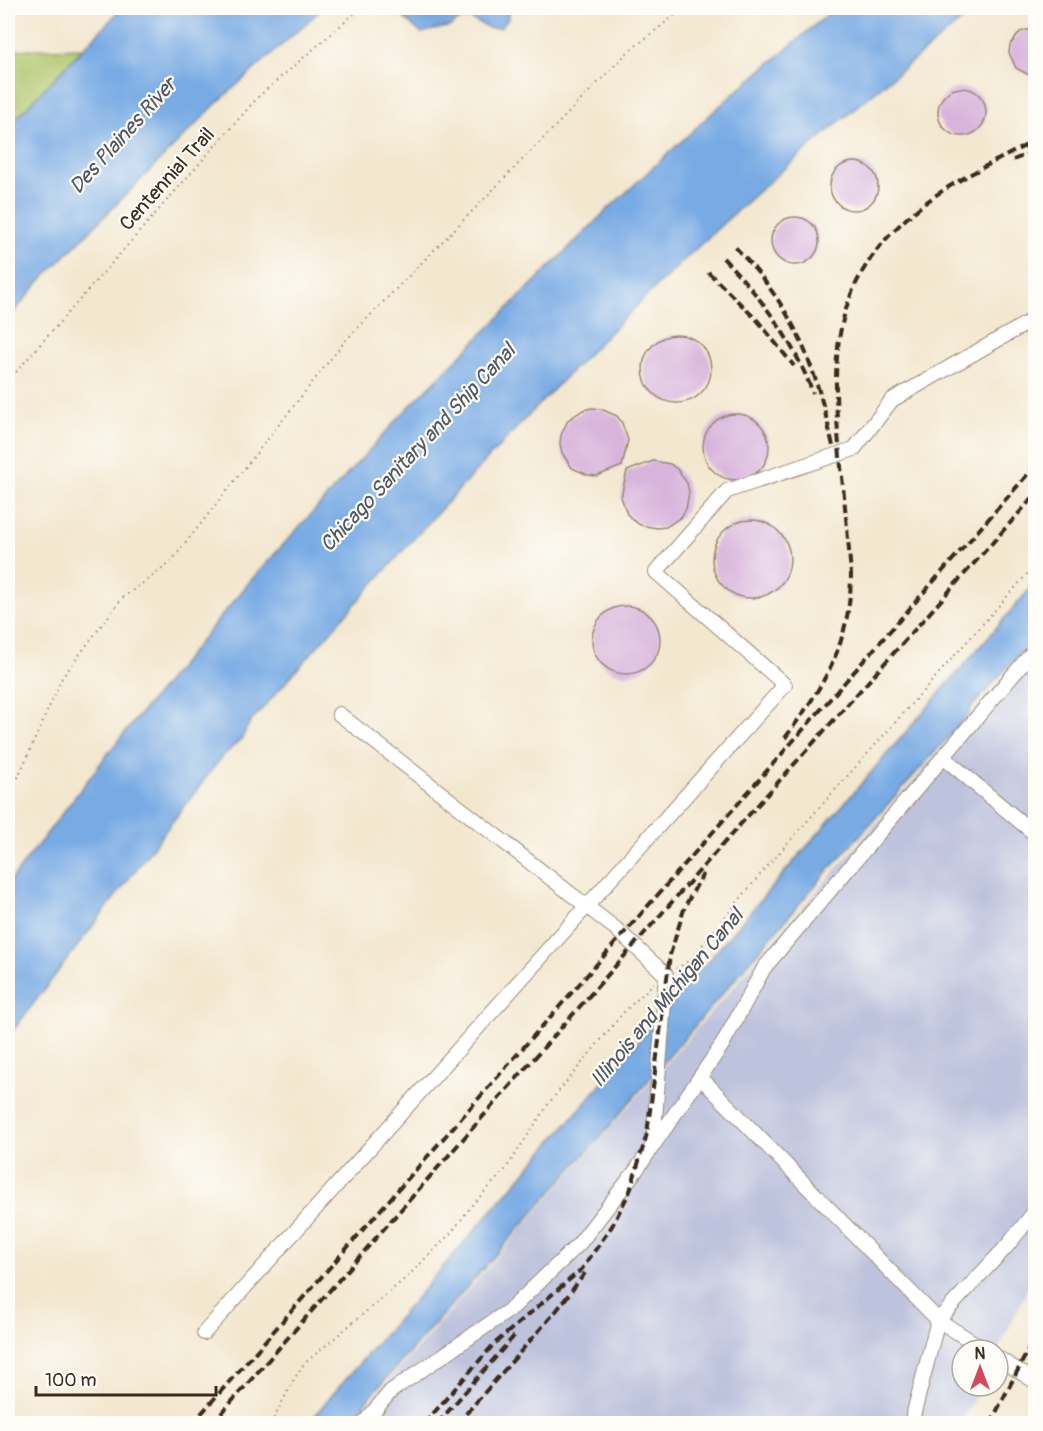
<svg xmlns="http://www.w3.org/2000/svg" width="1043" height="1431" font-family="Pangolin,sans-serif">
  <rect width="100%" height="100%" fill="#fdfcf7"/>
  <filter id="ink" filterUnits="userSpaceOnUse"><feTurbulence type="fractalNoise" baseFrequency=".0167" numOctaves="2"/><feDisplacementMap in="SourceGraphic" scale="12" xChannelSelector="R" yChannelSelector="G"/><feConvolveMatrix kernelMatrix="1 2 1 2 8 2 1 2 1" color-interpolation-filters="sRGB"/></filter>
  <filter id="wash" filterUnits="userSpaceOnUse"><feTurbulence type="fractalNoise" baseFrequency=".008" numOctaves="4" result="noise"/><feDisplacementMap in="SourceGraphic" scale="24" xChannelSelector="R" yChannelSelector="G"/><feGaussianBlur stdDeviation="1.35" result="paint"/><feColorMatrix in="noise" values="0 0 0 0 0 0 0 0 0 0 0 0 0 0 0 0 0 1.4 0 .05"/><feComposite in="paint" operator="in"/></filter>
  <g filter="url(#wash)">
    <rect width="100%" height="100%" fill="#f3e7cf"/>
    <polygon fill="#bec3dd" points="1035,642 1035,1274 998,1350 962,1350 962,1386 980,1386 961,1423 351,1424"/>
    <polygon fill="#afc56a" stroke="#757844" stroke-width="1.5" points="83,48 8,127 8,50"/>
    <g fill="#78aae4" stroke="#5a6a81" stroke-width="1.5">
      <polygon points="122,8 323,8 218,102 41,280 8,319 8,127"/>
      <polygon points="399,8 508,8 508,19 500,28 489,28 471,19 461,19 451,26 421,33 404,18"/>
      <path d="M835,8H977C898,73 817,138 741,207C565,367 406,545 249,724L242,738L221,758L8,1037V884L117,742L252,579L405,411L607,210L724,102Z"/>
      <polygon points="1035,583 1035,636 970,709 970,713 825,874 605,1131 347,1423 307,1424"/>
    </g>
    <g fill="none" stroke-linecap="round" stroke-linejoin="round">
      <polyline stroke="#78aae4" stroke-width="4" points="1033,1424 1036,1418"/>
    </g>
    <g id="blocks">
      <g fill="#d8b4dc">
        <polygon points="1035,28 1035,75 1029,75 1016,68 1009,53 1010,45 1020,32"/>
        <circle cx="962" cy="112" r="24"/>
        <circle cx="854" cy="186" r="24"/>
        <circle cx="795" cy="241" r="24"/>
        <circle cx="677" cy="369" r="34"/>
        <polygon points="592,408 601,409 617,416 622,423 628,440 622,466 597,476 588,475 572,468 562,453 560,444 561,435 568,420 583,410"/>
        <circle cx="736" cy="447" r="33"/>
        <polygon points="653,461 670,464 677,469 687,483 689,492 686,509 681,517 666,527 657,528 640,525 633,520 627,514 621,497 627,471"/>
        <circle cx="751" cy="559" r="39"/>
        <circle cx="626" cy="640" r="34"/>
      </g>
    </g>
  </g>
  <g filter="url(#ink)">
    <use href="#blocks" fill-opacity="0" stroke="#978876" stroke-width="1.5"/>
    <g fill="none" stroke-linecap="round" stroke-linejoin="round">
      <defs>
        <g id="minor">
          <polyline points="339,714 616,929 666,975 653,1145"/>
          <polyline points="943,757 1036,835"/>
          <polyline points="700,1077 938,1320 985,1350"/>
          <polyline points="204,1333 785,685 656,572 727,491 854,449 892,400 1036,318"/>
          <polyline points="998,1358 1036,1382"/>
          <polyline points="363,1424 391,1391 511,1309 579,1244 637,1169 722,1045 764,968 1036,648"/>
          <polyline points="911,1424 938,1320 1007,1246 1036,1210"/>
        </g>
      </defs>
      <use href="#minor" stroke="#978876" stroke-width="16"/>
      <g stroke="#978876" stroke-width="2" stroke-dasharray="1.5 4.5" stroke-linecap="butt">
        <polyline points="8,381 259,96 361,8"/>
        <polyline points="8,800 62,678 122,598 169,564 345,341 628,52 684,8"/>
        <polyline points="676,969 690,960 763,871 1036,564"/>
        <polyline points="271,1424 295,1377 305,1363 408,1276 452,1232 472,1205 505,1170 549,1103 623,1013 654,983"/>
      </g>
      <use href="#minor" stroke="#fff" stroke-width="14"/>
      <g stroke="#3b2a1e" stroke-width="4" stroke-dasharray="9 4.5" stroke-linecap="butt">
        <polyline points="1013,160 1036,151"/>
        <path d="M735,247C796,311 814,362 833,446"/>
        <path d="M723,258C762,298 793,340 813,393"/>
        <polyline points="708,272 758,321 794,366"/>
        <path d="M785,738C825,684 850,644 851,575C848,536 844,496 840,457C831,356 830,283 914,212C949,182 995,162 1036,140"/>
        <polyline points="192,1424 1036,465"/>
        <polyline points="212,1424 738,827 1036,494"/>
        <polyline points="424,1424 494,1344 582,1269 612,1226 630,1191 647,1134 670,955 685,906 703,874"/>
        <polyline points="437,1424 515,1335"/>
        <polyline points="457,1424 557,1310 585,1273"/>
        <polyline points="990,1424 1036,1335"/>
      </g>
    </g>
  </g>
  <g text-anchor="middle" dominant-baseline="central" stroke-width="4.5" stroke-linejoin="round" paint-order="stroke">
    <g font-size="20" fill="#3b2a1e" stroke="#fdfcf7">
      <text transform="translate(167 179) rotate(-48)">Centennial Trail</text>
    </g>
    <g font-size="21" font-style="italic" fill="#505763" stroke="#fdfcf7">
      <text transform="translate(123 136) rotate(-48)">Des Plaines River</text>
      <text transform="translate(418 448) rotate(-47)">Chicago Sanitary and Ship Canal</text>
      <text transform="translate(667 998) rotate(-50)">Illinois and Michigan Canal</text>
    </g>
  </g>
  <rect width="1043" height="1431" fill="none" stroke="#fdfcf7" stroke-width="30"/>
  <g transform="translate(980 1368)"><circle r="28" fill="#fdfcf7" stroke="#afa8a0" stroke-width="1.5"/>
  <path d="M0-4.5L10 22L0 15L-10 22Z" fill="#d1495b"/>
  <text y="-9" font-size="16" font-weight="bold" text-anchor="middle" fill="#3b2a1e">N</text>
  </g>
  <path d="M36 1386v9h180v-9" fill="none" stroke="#3b2a1e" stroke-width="3"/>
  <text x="45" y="1386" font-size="18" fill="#3b2a1e" stroke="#fdfcf7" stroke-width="4.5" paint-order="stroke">100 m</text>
</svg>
